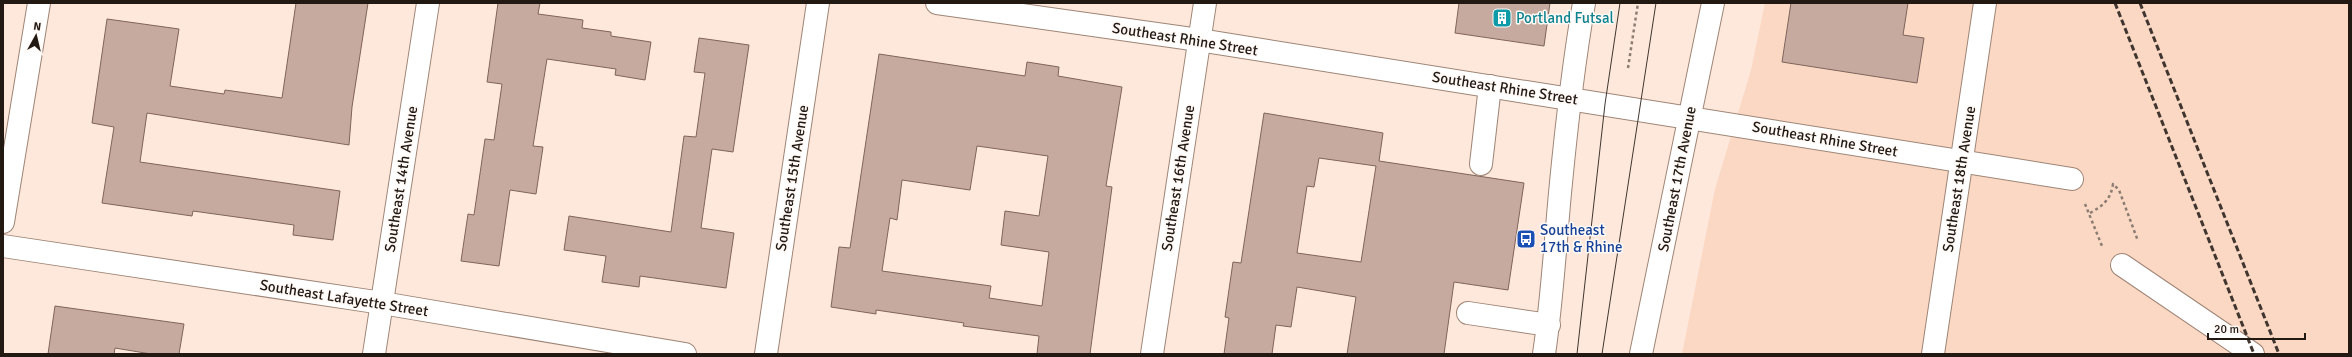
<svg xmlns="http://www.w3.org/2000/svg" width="2352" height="357" font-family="Signika,sans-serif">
  <rect width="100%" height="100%" fill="#fee8db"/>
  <polygon fill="#fbd8c4" points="1765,3 2349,3 2349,354 1682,354 1715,189 1751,70"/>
  <g fill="#c7aa9f" stroke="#7f645b" fill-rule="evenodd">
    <polygon points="296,3 368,3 352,107 349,145 147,113 140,162 340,191 333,240 293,235 294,225 193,211 192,216 102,203 114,127 92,123 107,19 179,29 170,86 224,94 225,90 282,98"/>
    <polygon points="498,3 540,3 538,14 583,20 582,28 611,32 611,36 651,42 645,80 615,75 616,69 547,59 533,146 543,147 536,194 510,190 499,266 461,261 468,214 474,215 485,139 494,140 502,84 487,82"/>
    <polygon points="1459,3 1550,3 1544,46 1455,33"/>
    <polygon points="1791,3 1908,3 1903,35 1924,38 1917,83 1782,62"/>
    <polygon points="699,38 749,45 733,152 712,149 701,228 734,233 726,288 640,276 639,287 602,282 606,256 564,250 569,216 671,232 684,136 696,137 705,73 694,72"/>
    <path d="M879,54L1025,76L1027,62L1059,67L1058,76L1122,87L1106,186L1112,187L1090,354H1037L1039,336L963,326L964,323L876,310V314L831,307L839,247L850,248ZM977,146L1048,156L1039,216L1005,211L1001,245L1049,252L1042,306L989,298L991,286L882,271L890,218L897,220L902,180L970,190Z"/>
    <path d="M1264,113L1383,133L1379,161L1524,183L1508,290L1454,282L1444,354H1347L1356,297L1297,287L1291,327L1276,325L1272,354H1224L1229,318L1225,317L1233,262L1241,263ZM1319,158L1376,166L1361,262L1297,253L1307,186L1314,187Z"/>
    <polygon points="55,306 184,324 179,354 151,354 115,348 114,354 48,354"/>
  </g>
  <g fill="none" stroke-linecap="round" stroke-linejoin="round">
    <defs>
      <g id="minor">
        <polyline points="937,3 1199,40 2072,179"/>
        <polyline points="1481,164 1490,86"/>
        <polyline points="3,222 39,3"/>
        <polyline points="3,246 382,303 685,354"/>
        <polyline points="2122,265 2253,354"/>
        <polyline points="1468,313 1549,325"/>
        <polyline points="374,354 428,3"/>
        <polyline points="766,354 818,3"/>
        <polyline points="1152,354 1205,3"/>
        <path d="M1544,354C1552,301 1555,247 1560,193C1566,130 1573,66 1584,3"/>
        <polyline points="1641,354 1713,3"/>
        <polyline points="1933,354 1985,3"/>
      </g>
    </defs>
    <use href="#minor" stroke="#9e8576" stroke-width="24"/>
    <g stroke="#8c7d73" stroke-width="2.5" stroke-dasharray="3 3" stroke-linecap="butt">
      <polyline points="1628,68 1638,3"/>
      <polyline points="2085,204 2102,246"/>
      <path d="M2090,213C2103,206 2111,199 2113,184L2119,190L2138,241"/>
    </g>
    <use href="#minor" stroke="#fff" stroke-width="22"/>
    <g stroke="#40362f" stroke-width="1">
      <polyline points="1577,354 1605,104 1620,3"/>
      <polyline points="1602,354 1656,3"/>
    </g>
    <g stroke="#40362f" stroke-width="3" stroke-dasharray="6 3" stroke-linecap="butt">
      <polyline points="2115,3 2254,354"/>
      <polyline points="2140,3 2279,354"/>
    </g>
  </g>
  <defs>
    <symbol id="building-square" viewBox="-11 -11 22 22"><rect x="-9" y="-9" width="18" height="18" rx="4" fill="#0f9aa8" stroke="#fff9f6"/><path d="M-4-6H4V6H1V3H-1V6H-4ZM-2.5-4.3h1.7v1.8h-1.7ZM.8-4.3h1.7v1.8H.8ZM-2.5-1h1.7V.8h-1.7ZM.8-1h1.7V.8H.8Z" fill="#fff"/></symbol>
    <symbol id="bus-square" viewBox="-11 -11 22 22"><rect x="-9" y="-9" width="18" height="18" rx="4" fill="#1a4fb4" stroke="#fff9f6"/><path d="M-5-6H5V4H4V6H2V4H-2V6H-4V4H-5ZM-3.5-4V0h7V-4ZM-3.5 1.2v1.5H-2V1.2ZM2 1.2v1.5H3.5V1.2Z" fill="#fff"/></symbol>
  </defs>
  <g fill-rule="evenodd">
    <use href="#building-square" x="1491" y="7" width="22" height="22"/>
    <use href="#bus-square" x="1515" y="228" width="22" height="22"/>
  </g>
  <g text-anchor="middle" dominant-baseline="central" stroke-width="3" stroke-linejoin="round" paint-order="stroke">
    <g font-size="15" fill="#0d838f" stroke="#fff9f6" text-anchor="start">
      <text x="1516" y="18">Portland Futsal</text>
    </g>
    <g font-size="15" fill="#221913" stroke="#fff9f6">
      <text transform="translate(1185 39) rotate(9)">Southeast Rhine Street</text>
      <text transform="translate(1505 88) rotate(9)">Southeast Rhine Street</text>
      <text transform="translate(1825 139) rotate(10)">Southeast Rhine Street</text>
      <text transform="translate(792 178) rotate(-81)">Southeast 15th Avenue</text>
      <text transform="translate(1178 178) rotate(-81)">Southeast 16th Avenue</text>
      <text transform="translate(401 179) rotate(-81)">Southeast 14th Avenue</text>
      <text transform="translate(1677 179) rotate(-79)">Southeast 17th Avenue</text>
      <text transform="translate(1959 179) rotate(-81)">Southeast 18th Avenue</text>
      <text transform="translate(344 298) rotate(9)">Southeast Lafayette Street</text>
    </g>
    <g font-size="15" fill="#164399" stroke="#fff9f6" text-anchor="start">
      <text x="1540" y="230">Southeast<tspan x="1540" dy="17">17th &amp; Rhine</tspan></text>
    </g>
  </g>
  <rect width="2352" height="357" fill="none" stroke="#221913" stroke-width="8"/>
  <g transform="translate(36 36) rotate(8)" stroke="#fff9f6" stroke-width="3" paint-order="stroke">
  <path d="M0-3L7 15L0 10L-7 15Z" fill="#221913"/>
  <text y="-6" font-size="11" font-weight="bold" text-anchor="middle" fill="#221913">N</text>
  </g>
  <path d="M2208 333v6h97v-6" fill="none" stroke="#221913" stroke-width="2"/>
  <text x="2214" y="333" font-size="12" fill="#221913" stroke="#fff9f6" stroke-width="3" paint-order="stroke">20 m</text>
</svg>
